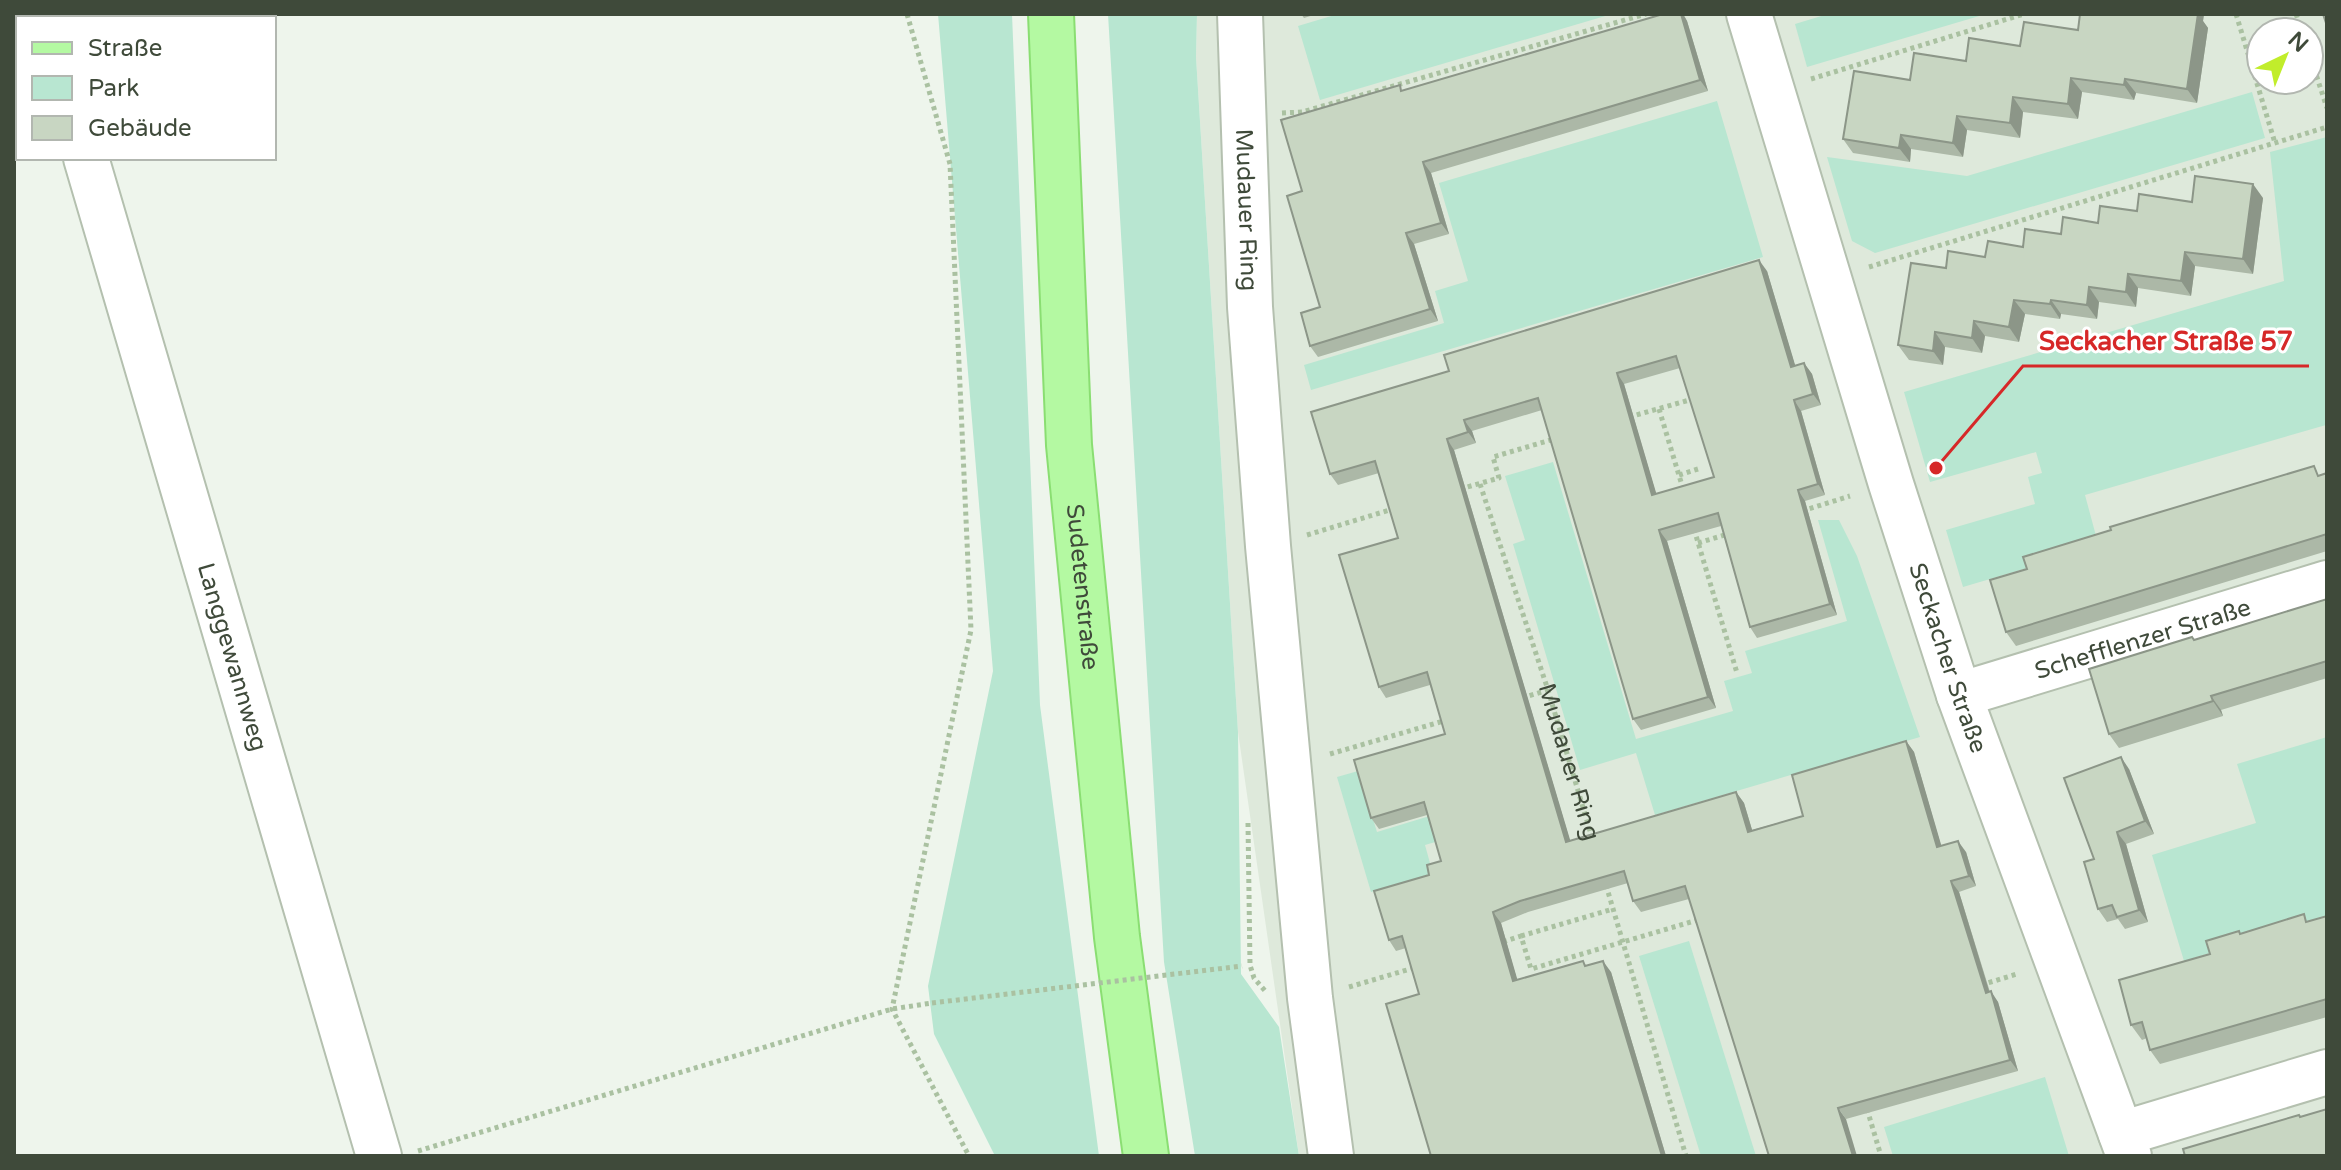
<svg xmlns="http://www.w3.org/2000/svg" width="2341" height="1170" font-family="'Varela Round',sans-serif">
  <rect width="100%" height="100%" fill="#eef5ec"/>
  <path fill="#dee9db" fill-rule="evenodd" d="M1197,14H2327V1156H1299L1238,732L1196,57ZM2261,32H2309V80H2261Z"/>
  <g fill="#b8e6d1">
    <polygon points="938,14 1012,14 1040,705 1099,1156 995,1156 934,1034 928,986 993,671"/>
    <polygon points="1108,14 1197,14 1196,57 1238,732 1241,974 1279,1027 1299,1156 1195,1156 1164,962"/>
    <polygon points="1338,14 1612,14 1320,100 1298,26"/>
    <polygon points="1828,14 1986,14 1807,67 1795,24"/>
    <polygon points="2252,92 2265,138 1875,253 1852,241 1827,157 1967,176"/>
    <polygon points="1717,101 1763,257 1311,390 1304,365 1444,323 1435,291 1468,281 1439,183"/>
    <polygon points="2327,137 2327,428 2326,425 2085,495 2099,547 1963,587 1946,530 2035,504 2028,477 2042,473 2036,452 1930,482 1904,392 2284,281 2270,152"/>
    <polygon points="1553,462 1636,739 1733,711 1724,681 1752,673 1745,651 1847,621 1818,520 1839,520 1857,556 1920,737 1655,815 1636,753 1580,770 1513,544 1525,540 1505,476"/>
    <polygon points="2327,737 2327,917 2184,961 2152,855 2256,823 2237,764"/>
    <polygon points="1358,771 1377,832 1469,804 1476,830 1425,845 1433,874 1371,892 1337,777"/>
    <polygon points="1689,941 1756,1156 1701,1156 1639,956"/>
    <polygon points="2045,1077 2069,1156 1893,1156 1884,1127"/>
  </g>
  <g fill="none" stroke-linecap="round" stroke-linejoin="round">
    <defs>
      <g id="minor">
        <polyline points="44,14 45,18"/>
        <path id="s2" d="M1240,14L1250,307L1268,546L1310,998L1331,1156"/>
        <path id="s3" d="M1749,14L1891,484L1959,695L2129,1156"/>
        <path id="s4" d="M86,158L379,1156"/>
        <path id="s5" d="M1959,695L2327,583"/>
        <polyline points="2121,1134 2327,1072"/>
      </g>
      <g id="major">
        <path id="s6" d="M1051,14L1069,445L1117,937L1146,1156"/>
      </g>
    </defs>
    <use href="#minor" stroke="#b4c0af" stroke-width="48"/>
    <use href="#major" stroke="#8ade72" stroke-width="48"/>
    <g stroke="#aac1a1" stroke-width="5" stroke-dasharray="4 4" stroke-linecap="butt">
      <polyline points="907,14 950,164 971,630 892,1009 969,1156"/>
      <polyline points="2236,14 2275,143"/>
      <polyline points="2296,14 2302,32"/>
      <polyline points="2309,53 2327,108"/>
      <polyline points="1811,79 2024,14"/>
      <polyline points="1282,113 1302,112 1646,14"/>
      <polyline points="1869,267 2327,127"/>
      <polyline points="1659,409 1684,492"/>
      <polyline points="1629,417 1693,399"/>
      <polyline points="1679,475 1698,469"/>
      <path id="s1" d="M1480,484L1548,690L1593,841"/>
      <polyline points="1460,489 1499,478 1493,457 1554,439"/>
      <polyline points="1802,511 1850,496"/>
      <polyline points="1694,529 1737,673"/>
      <polyline points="1307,535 1393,509"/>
      <polyline points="1698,543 1728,534"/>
      <polyline points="1522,698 1548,690"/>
      <polyline points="1330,754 1447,720"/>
      <polyline points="1248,823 1250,965 1254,978 1266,992"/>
      <polyline points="1606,885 1686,1156"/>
      <polyline points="1521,936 1613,909"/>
      <polyline points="1503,942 1521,936 1531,969 1701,919"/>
      <polyline points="1981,985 2017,974"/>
      <polyline points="1349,987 1417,967"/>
      <polyline points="1867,1109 1881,1156"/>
      <polyline points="418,1151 892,1009 932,1003"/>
    </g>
    <use href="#minor" stroke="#fff" stroke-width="44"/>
    <use href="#major" stroke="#b4f9a2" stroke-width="44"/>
    <polyline stroke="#aac1a1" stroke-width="5" stroke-dasharray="4 4" stroke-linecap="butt" points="932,1003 1242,966"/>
  </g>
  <g fill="#acb8a7" fill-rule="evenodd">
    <polygon points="1301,14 1317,14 1304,18"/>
    <polygon points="1663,14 1683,14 1687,21 1708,91 1431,173 1449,234 1414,244 1438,321 1318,357 1310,346 1320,307 1302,191 1403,91"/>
    <polygon points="2080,14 2204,14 2203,21 2208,28 2197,103 2136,93 2134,100 2082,92 2078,119 2023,112 2020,138 1967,130 1963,157 1911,149 1910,162 1853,153 1843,139 1910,80 1966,61 2078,30"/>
    <polygon points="2263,198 2253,274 2195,266 2191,296 2138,288 2136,307 2099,302 2097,319 2061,314 2060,319 2025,314 2019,342 1985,336 1982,353 1945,347 1943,365 1909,360 1898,345 1946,268 2023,247 2137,211 2192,202"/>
    <path d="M1767,271L1795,366L1804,363L1812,374L1821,405L1801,411L1825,495L1805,501L1837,615L1757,638L1750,627L1721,526L1667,541L1716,708L1641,730L1633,719L1542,410L1472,431L1476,443L1454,450L1570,841L1736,792L1744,803L1752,830L1803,816L1906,741L1914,752L1941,846L1966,852L1976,886L1959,892L1990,992L1998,1002L2018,1071L1846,1119L1689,899L1641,912L1633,901L1628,883L1528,912L1501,923L1517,980L1586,966L1611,972L1666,1156H1431L1419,994L1406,948L1396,951L1389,940L1429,875L1441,861L1427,815L1379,829L1371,818L1445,734L1430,685L1386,698L1379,687L1398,538L1379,473L1338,485L1330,474L1449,371ZM1680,368L1714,477L1656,494L1624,384Z"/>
    <polygon points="2327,473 2327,551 2016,646 2006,632 2321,475"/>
    <polygon points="2327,599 2327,678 2221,710 2223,716 2119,748 2109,734 2192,637 2195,640"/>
    <polygon points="2129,769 2154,834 2126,844 2148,922 2125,929 2118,919 2107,922 2098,909 2094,859"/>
    <polygon points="2327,916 2327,1017 2160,1064 2150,1050 2147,1038 2142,1040 2131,1025 2210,954 2241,934 2309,921"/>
  </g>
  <g fill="#8c9688">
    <polygon points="1681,14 1683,14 1687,21 1708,91 1700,80"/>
    <polygon points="2193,14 2204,14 2203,21 2208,28 2197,103 2187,89"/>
    <polygon points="2071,78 2082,92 2078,119 2068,104"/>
    <polygon points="2125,79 2136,93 2134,100 2124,85"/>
    <polygon points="2013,97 2023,112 2020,138 2010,123"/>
    <polygon points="1957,116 1967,130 1963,157 1953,143"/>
    <polygon points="1901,135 1911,149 1910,162 1899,148"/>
    <polygon points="1423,162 1431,173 1449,234 1441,223"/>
    <polygon points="2253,184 2263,198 2253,274 2243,259"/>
    <polygon points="1406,233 1414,244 1438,321 1430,309"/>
    <polygon points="2185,252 2195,266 2191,296 2181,281"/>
    <polygon points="1759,260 1767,271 1799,378 1791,367"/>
    <polygon points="2128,274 2138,288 2136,307 2126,292"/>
    <polygon points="2089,287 2099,302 2097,319 2087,305"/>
    <polygon points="2014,300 2025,314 2019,342 2009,327"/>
    <polygon points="2051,300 2061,314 2060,319 2050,304"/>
    <polygon points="1974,321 1985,336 1982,353 1972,338"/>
    <polygon points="1935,332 1945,347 1943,365 1933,351"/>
    <polygon points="1804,363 1812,374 1821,405 1813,394"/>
    <polygon points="1617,373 1624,384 1660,506 1652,495"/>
    <polygon points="1794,400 1801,411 1825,495 1818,484"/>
    <polygon points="1464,420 1472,431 1476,443 1468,432"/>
    <polygon points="1447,439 1454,450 1574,853 1566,842"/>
    <polygon points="1798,490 1805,501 1837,615 1830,604"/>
    <polygon points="1659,530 1667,541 1716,708 1708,697"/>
    <polygon points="2211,696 2221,710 2223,716 2213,701"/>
    <polygon points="1906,741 1914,752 1945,858 1937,847"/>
    <polygon points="2121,757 2129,769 2154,834 2145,821"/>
    <polygon points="1736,792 1744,803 1756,843 1748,832"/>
    <polygon points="2117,832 2126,844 2148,922 2139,910"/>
    <polygon points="1958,841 1966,852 1976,886 1969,876"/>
    <polygon points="1951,881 1959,892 1993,1004 1986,993"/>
    <polygon points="1493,912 1501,923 1521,992 1513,981"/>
    <polygon points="1603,961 1611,972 1666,1156 1662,1156"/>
    <polygon points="1991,991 1998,1002 2018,1071 2010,1060"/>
    <polygon points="1838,1108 1846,1119 1857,1156 1853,1156"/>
  </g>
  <g fill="#c8d6c2" stroke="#8c9688" stroke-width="2" fill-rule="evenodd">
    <polygon points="1663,14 1681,14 1700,80 1423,162 1441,223 1406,233 1430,309 1310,346 1301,313 1320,307 1287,196 1302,191 1281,120 1400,85 1401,91"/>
    <polygon points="2080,14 2198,14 2187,89 2125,79 2124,85 2071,78 2068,104 2013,97 2010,123 1957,116 1953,143 1901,135 1899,148 1843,139 1854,71 1910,80 1914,53 1966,61 1969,38 2020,46 2024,22 2078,30"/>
    <polygon points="2323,14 2327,14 2327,26"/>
    <polygon points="2195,176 2253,184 2243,259 2185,252 2181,281 2128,274 2126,292 2089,287 2087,305 2051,300 2050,304 2014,300 2009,327 1974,321 1972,338 1935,332 1933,351 1898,345 1911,263 1946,268 1948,251 1985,257 1988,241 2023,247 2025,229 2061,234 2063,217 2098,223 2100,206 2137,211 2139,194 2192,202"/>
    <path d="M1759,260L1791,367L1804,363L1813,394L1794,400L1818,484L1798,490L1830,604L1750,627L1718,513L1659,530L1708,697L1633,719L1538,398L1464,420L1468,432L1447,439L1566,842L1736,792L1748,832L1803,816L1792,775L1906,741L1937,847L1958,841L1969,876L1951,881L1986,993L1991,991L2010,1060L1838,1108L1853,1156H1769L1685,886L1633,901L1624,871L1520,901L1493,912L1513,981L1583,961L1585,966L1603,961L1662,1156H1431L1386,1004L1419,994L1402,936L1389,940L1374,891L1429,875L1427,865L1441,861L1424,802L1371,818L1354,760L1445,734L1427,672L1379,687L1339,555L1398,538L1375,461L1330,474L1311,412L1449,371L1444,355ZM1676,356L1714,477L1652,495L1617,373Z"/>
    <polygon points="2314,466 2318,476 2327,473 2327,534 2006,632 1990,580 2027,569 2023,557 2111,530 2110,527"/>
    <polygon points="2327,599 2327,661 2211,696 2213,701 2109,734 2089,669 2192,637 2194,640"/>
    <polygon points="2121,757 2145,821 2117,832 2139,910 2117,917 2112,905 2098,909 2084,862 2094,859 2064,778"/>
    <polygon points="2304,914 2306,922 2327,916 2327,999 2150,1050 2142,1022 2131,1025 2119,980 2210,954 2206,941 2239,931 2240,934"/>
    <polygon points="2327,1109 2327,1156 2185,1156 2183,1149 2299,1115 2300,1117"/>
  </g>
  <g text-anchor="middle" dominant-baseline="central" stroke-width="6" stroke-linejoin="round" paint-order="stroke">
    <g font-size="24" fill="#3f4a3a" stroke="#fff">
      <text stroke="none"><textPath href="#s2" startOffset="196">Mudauer Ring</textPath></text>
      <text stroke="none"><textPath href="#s6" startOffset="574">Sudetenstraße</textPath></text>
      <text stroke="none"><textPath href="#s5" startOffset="192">Schefflenzer Straße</textPath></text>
      <text stroke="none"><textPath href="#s4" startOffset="520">Langgewannweg</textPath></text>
      <text stroke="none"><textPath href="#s3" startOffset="674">Seckacher Straße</textPath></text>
      <text stroke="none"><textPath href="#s1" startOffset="292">Mudauer Ring</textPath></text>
    </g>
  </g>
  <path fill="none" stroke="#d62828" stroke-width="3" d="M1936 468L2023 366H2309"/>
  <circle fill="#d62828" stroke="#fff" stroke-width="3" cx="1936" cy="468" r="8"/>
  <g font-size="26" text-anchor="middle" font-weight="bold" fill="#d62828" stroke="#fff" stroke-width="6" stroke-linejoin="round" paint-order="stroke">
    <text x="2166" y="350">Seckacher Straße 57</text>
  </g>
  <rect width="2341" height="1170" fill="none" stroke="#3f4a3a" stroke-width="32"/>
  <rect x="16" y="16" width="260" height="144" fill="#ffffff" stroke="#b2b7b0" stroke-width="2"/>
  <rect x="32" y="42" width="40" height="12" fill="#b4f9a2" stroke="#b2b7b0" stroke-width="2"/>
  <text x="88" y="56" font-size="24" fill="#3f4a3a">Straße</text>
  <rect x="32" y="76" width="40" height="24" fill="#b8e6d1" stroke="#b2b7b0" stroke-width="2"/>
  <text x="88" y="96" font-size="24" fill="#3f4a3a">Park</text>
  <rect x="32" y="116" width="40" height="24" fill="#c8d6c2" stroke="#b2b7b0" stroke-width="2"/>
  <text x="88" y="136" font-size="24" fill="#3f4a3a">Gebäude</text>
  <g transform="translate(2285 56) rotate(43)"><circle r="38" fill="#ffffff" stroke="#b2b7b0" stroke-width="2"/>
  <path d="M0-6L14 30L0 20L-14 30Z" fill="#c1ed2b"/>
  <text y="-12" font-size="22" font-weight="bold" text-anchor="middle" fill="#3f4a3a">N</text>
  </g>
</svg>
